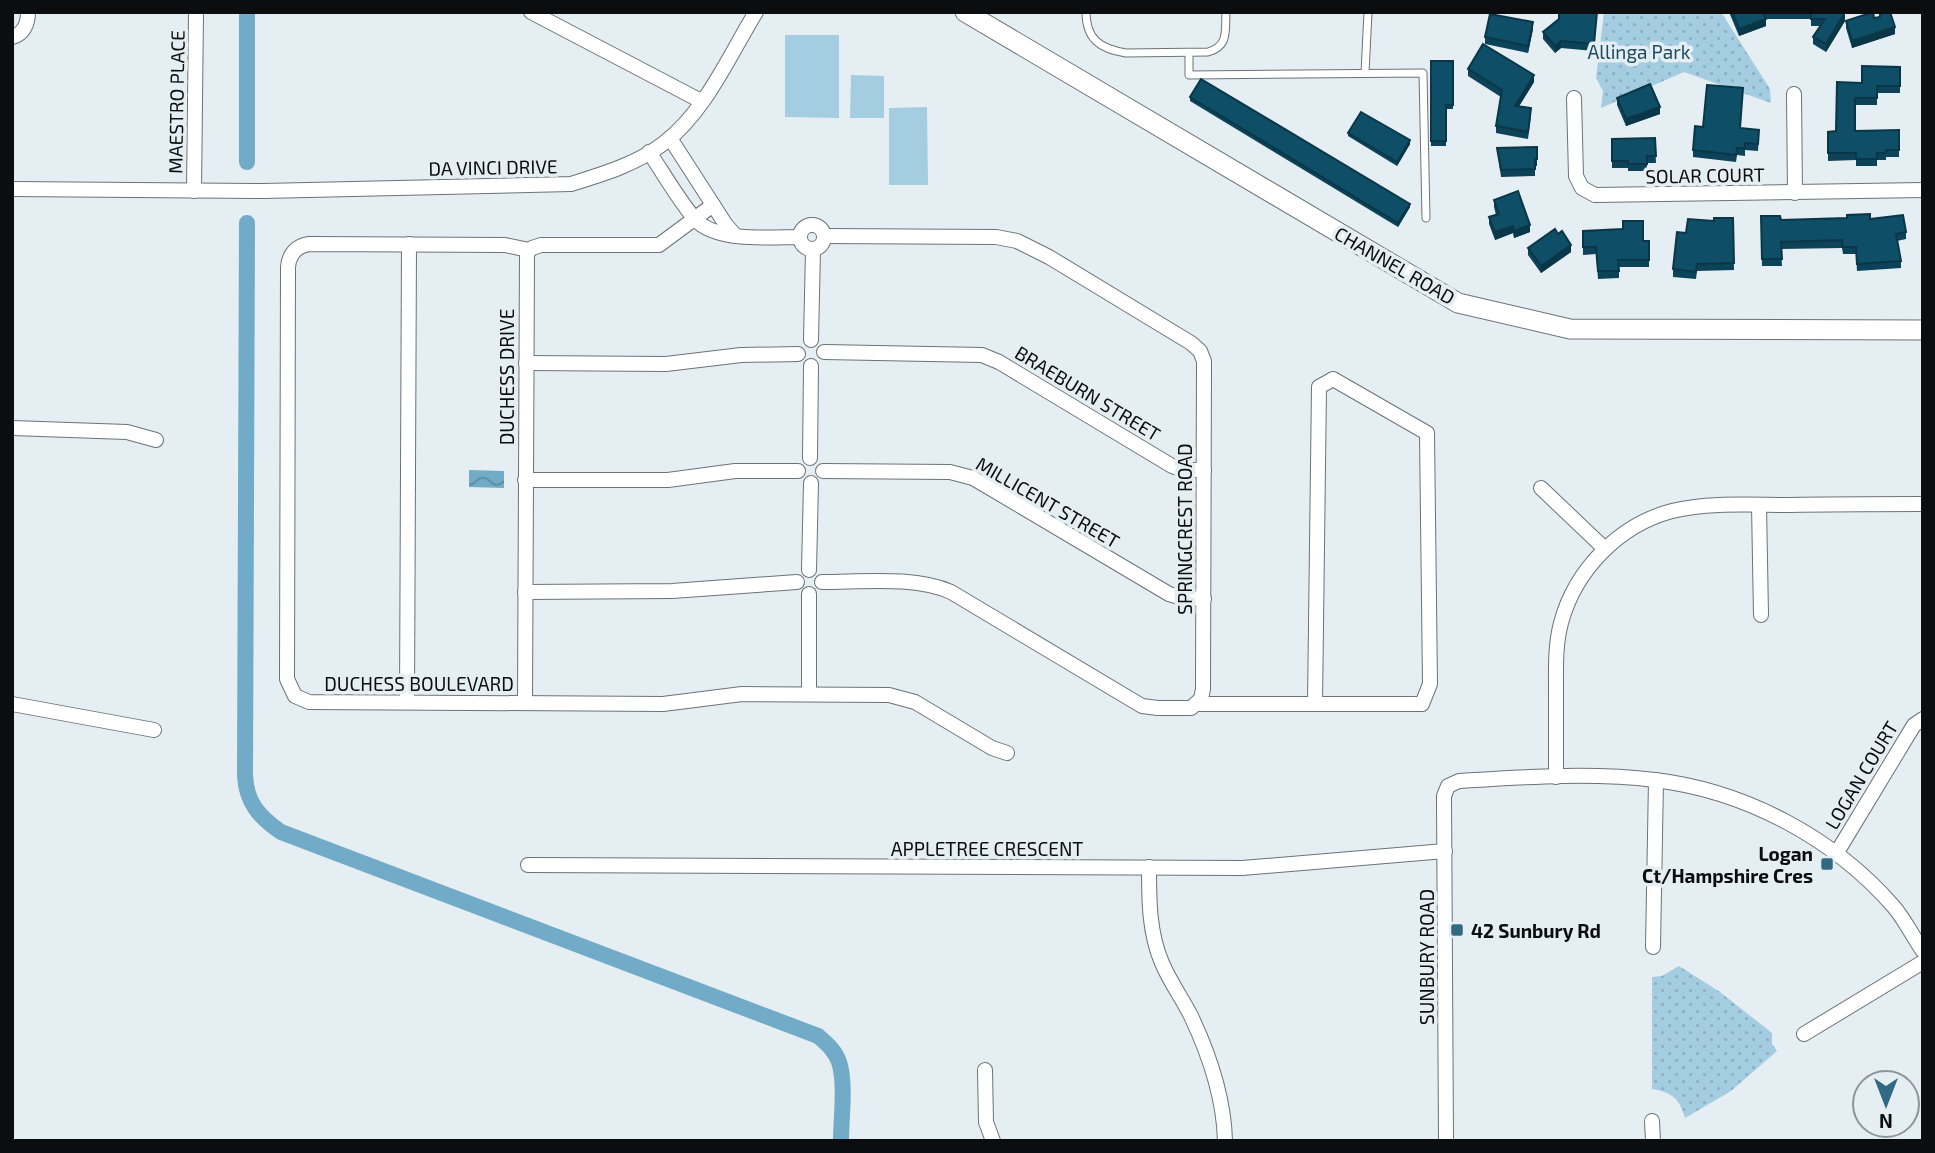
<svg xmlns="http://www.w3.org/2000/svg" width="1935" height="1153" font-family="'Exo 2',sans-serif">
  <defs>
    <pattern id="green-dots" width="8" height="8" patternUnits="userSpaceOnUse" patternTransform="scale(1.75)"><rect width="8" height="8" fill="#a5cde1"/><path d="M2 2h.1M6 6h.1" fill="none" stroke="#8dafc0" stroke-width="1.8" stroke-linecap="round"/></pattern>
    <pattern id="water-waves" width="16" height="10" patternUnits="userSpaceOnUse" patternTransform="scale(1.75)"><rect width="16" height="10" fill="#71abc7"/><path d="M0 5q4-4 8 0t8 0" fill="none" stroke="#5b8aa0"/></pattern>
  </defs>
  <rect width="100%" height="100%" fill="#e5eef2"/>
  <g fill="url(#green-dots)">
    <polygon points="1604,12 1721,12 1770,89 1771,103 1684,72 1601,108 1603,91 1596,78"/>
    <path d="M1679,966L1720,992L1772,1033V1044L1777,1051L1731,1091L1685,1118C1680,1099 1672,1092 1652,1089V977L1662,976Z"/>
  </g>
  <g fill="#a5cde1">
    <polygon points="785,35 839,35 839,118 785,117"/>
    <polygon points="851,75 884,76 884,118 850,118"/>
    <polygon points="927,107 928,185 889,185 889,108"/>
  </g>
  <polygon fill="url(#water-waves)" points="469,470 504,471 504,488 469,487"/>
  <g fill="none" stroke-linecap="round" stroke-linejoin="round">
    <g stroke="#71abc7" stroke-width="16">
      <polyline points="247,12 247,162"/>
      <path d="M247,223L245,775C246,802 259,817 281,832L818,1036C826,1043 835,1050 839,1062C846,1083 841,1118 841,1141"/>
    </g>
    <defs>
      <g id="lane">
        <path d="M1086,12C1086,39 1100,49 1126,53L1208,52C1229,46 1225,31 1226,12"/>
        <polyline points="1189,53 1189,75 1423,73 1426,218"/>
        <polyline points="1365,73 1368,12"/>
      </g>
      <g id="street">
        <polyline points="531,12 701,101"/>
        <path d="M12,37C24,34 28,23 28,12"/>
        <polyline points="1794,94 1795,193"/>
        <polyline points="1574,98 1576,176 1582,188 1595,195 1923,190"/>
        <polyline points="670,138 726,225 735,235"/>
        <path d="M649,152C661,169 685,211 699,223C723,242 771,237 800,237"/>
        <path d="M12,189L263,191L571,184C603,174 637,164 664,143C705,112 729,56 756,12"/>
        <polyline points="194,191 196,12"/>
        <circle cx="812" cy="237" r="12"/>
        <path d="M529,250L505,245L309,244C296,246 289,254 288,267L287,679L295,696L309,702L663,704L742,694L889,695L915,702L992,748L1007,753"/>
        <polyline points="811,340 813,250"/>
        <polyline points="824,352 982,355 999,362 1172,466 1183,470 1204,470"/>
        <polyline points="526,363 666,364 741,355 798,354"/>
        <polyline points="12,428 127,432 156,440"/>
        <polyline points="810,458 811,366"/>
        <polyline points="823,471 950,472 973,478 985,485 1169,594 1182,598 1204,599"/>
        <polyline points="525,480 668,480 735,471 798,471"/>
        <polyline points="1541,488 1604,548"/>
        <polyline points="1759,505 1761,615"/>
        <polyline points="809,570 811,483"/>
        <path d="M822,582C862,582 915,576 951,592L1142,706L1158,708H1191L1201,699L1203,689L1204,361L1200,351L1191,343L1049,257L1017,241L996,237L824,236"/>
        <polyline points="525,592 672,591 797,582"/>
        <polyline points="809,594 809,694"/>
        <polyline points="407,702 409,244"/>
        <polyline points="525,703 527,253 532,248 541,245 659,245 713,205"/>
        <polyline points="12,704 154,730"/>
        <polyline points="1198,704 1422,704 1430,684 1427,433 1333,379 1319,387 1315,704"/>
        <path d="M1556,777C1556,749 1556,720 1556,692C1556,669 1555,645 1561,623C1575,570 1619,525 1672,511C1709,502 1752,505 1789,505C1834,504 1878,504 1923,504"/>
        <polyline points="1836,854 1914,725 1923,719"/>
        <polyline points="528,865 1242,868 1445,851"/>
        <path d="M1149,867C1149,900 1149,933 1162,963C1170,982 1182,998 1191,1016C1209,1054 1224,1098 1225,1141"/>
        <polyline points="1653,947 1656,780"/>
        <polyline points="1804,1034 1923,962"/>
        <polyline points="985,1070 986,1122 993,1141"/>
        <polyline points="1652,1121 1653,1141"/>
        <path d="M1446,1141L1444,796L1448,786L1459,781C1523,777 1591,772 1655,780C1746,791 1834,838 1894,907C1905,920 1913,937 1923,951"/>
      </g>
      <polyline id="secondary" points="965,12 1458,303 1570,329 1923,330"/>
    </defs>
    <use href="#lane" stroke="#6c7377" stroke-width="9"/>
    <use href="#street" stroke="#6c7377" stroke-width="16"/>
    <use href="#secondary" stroke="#6c7377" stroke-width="21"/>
    <use href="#lane" stroke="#fff" stroke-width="7"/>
    <use href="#street" stroke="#fff" stroke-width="14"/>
    <use href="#secondary" stroke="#fff" stroke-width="19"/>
  </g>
  <g fill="#0d4359">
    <polygon points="1597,12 1594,51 1561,48 1555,53 1543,39 1543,32"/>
    <polygon points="1729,12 1845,12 1845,21 1826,52 1813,44 1813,37 1820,26 1811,26 1811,19 1766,19 1766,26 1739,36"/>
    <polygon points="1874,18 1895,34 1852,48 1846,28 1846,21"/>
    <polygon points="1533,29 1528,53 1485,44 1485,37"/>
    <polygon points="1431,61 1453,61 1453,109 1446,109 1446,146 1431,146"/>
    <polygon points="1900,67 1900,93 1877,93 1877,105 1855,105 1855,131 1899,130 1899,157 1886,157 1886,160 1877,160 1877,166 1856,166 1856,160 1828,161 1828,132 1836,131 1862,83"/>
    <polygon points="1468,69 1534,82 1519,106 1531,116 1528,139 1496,133 1496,126 1501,97 1468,76"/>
    <polygon points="1743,95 1740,128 1759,137 1758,151 1745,150 1745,156 1737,155 1736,162 1693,157 1693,150 1703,127"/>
    <polygon points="1190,97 1410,207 1398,227 1190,101"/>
    <polygon points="1617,98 1660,114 1626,126 1617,105"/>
    <polygon points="1348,133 1410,144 1397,166 1348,136"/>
    <polygon points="1655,138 1656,163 1647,163 1647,171 1628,171 1628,168 1612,168 1612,139"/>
    <polygon points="1537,147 1537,166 1535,166 1535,176 1501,177 1497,148"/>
    <polygon points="1494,200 1530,232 1514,238 1513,233 1495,240 1489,224 1489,217 1496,215 1494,207"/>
    <polygon points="1761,216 1781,220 1870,219 1906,232 1906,239 1897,241 1901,261 1901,268 1857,271 1856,254 1843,254 1842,248 1781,249 1782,266 1762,266"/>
    <polygon points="1733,218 1734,270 1697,271 1696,279 1673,277 1673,269 1686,233 1714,221"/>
    <polygon points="1583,231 1649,241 1649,267 1619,267 1619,278 1598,279 1596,254 1583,255"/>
    <polygon points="1528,248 1571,252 1541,273 1528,255"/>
  </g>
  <g fill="#0a3748">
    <polygon points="1845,14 1845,21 1826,52 1826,44"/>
    <polygon points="1766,19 1766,26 1739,36 1739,29"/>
    <polygon points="1533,22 1533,29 1528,53 1528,46"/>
    <polygon points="1895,27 1895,34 1852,48 1852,41"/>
    <polygon points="1561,41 1561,48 1555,53 1555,46"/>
    <polygon points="1534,75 1534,82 1515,113 1515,106"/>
    <polygon points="1660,107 1660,114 1626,126 1626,119"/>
    <polygon points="1410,140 1410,144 1397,166 1397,162"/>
    <polygon points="1410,204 1410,207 1398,227 1398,223"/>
    <polygon points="1530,225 1530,232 1514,238 1514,231"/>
    <polygon points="1513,226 1513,233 1495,240 1495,232"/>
    <polygon points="1571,245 1571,252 1541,273 1541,266"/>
  </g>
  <g fill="#0f4e67" stroke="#0a3748" stroke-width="2">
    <polygon points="1559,12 1597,12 1594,44 1561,41 1555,46 1543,32 1559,19"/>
    <polygon points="1732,12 1763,12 1766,19 1739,29"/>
    <polygon points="1811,12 1845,12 1826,44 1813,37 1825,19 1811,19"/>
    <polygon points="1873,12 1874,18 1880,17 1880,12 1890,12 1895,27 1852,41 1846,21"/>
    <polygon points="1490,14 1533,22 1528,46 1485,37"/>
    <polygon points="1483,44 1534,75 1515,106 1531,108 1528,132 1496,126 1502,90 1468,69"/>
    <polygon points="1431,61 1453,61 1453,105 1446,105 1446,141 1431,141"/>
    <polygon points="1862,66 1900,67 1900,86 1877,86 1877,98 1855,98 1855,131 1899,130 1899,150 1886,150 1886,153 1877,153 1877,159 1856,159 1856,153 1828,153 1828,132 1836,131 1837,82 1862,83"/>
    <polygon points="1201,79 1410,204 1398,223 1190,97"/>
    <polygon points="1650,84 1660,107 1626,119 1617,98"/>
    <polygon points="1707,85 1743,88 1740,128 1759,130 1758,144 1745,143 1745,148 1737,148 1736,155 1693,150 1695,126 1703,127"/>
    <polygon points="1361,112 1410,140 1397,162 1348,133"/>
    <polygon points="1655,138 1656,156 1647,156 1647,164 1628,164 1628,161 1612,161 1612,139"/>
    <polygon points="1537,147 1537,159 1535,159 1535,169 1501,170 1497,148"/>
    <polygon points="1518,191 1530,225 1514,231 1513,226 1495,232 1489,217 1499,214 1494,200"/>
    <polygon points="1870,214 1870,219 1903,215 1906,232 1896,234 1901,261 1857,264 1856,247 1843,247 1842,240 1781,242 1782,259 1762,259 1761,216 1780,216 1781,220 1847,218 1847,215"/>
    <polygon points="1714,218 1733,218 1734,263 1697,264 1696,272 1673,269 1677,232 1686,233 1688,219 1714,221"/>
    <polygon points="1623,221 1643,221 1643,241 1649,241 1649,260 1618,260 1619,271 1598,271 1596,247 1583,247 1583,231 1623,229"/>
    <polygon points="1555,229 1558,234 1562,231 1571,245 1541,266 1528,248"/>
  </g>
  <g fill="#316a83" stroke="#e5eef2" stroke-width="2.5">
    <rect x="1820" y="857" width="14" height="14" rx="3.5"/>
    <rect x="1450" y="923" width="14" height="14" rx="3.5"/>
  </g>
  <g text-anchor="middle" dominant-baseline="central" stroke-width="7" stroke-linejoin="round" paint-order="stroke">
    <g font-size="19" fill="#1c4b60" stroke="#e5eef2">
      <text x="1639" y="51">Allinga Park</text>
    </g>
    <g font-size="19" fill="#0b0d0f" stroke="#e5eef2">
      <text transform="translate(176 102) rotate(-89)">MAESTRO PLACE</text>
      <text transform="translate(493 167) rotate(-1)">DA VINCI DRIVE</text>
      <text transform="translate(1705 175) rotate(-1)">SOLAR COURT</text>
      <text transform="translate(1395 265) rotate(30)">CHANNEL ROAD</text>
      <text transform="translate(506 377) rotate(-90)">DUCHESS DRIVE</text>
      <text transform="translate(1088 393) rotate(31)">BRAEBURN STREET</text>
      <text transform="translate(1048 502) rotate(30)">MILLICENT STREET</text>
      <text transform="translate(1184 529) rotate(-90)">SPRINGCREST ROAD</text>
      <text x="419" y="683">DUCHESS BOULEVARD</text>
      <text transform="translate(1861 775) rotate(-59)">LOGAN COURT</text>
      <text x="987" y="848">APPLETREE CRESCENT</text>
      <text transform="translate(1426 957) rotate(-90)">SUNBURY ROAD</text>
    </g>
    <g font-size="19" font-weight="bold" fill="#0b0d0f" stroke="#e5eef2" text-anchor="end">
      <text x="1813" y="853">Logan<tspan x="1813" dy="22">Ct/Hampshire Cres</tspan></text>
      <text x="1471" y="930" text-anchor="start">42 Sunbury Rd</text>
    </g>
  </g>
  <rect width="1935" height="1153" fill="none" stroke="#0b0d0f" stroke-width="28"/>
  <g transform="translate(1886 1104) rotate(180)"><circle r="33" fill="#e5eef2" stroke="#8e9497" stroke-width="2"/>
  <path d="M0-5L12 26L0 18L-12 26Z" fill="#316a83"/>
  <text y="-10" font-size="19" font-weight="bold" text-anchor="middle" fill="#0b0d0f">N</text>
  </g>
</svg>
